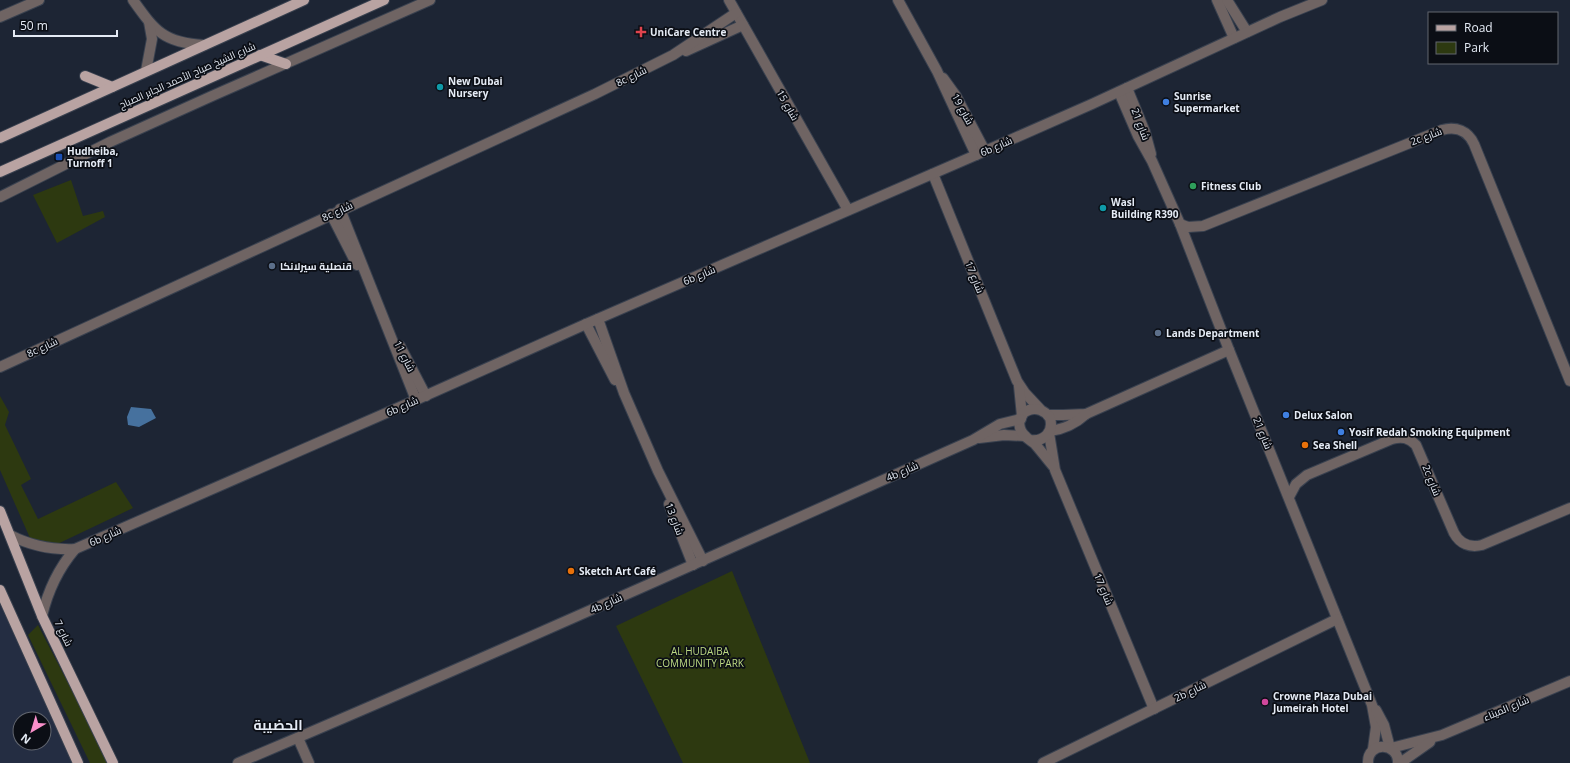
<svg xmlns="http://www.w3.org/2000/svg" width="1570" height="763" font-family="'Open Sans',Cairo,sans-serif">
  <rect width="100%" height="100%" fill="#1d2534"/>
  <path fill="#242d42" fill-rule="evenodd" d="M0,593L75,763H0ZM20,719H44V743H20Z"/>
  <g fill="#2d3910">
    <polygon points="71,180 83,216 103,211 105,217 57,243 33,195"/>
    <polygon points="0,396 9,412 5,425 31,479 21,485 38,519 116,482 133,508 49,548 30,538 0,470"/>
    <polygon points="732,571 810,763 683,763 616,626"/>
    <polygon points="38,625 103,751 108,763 90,763 28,635"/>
  </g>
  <polygon fill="#46719e" points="131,407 151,409 156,418 139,427 128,425 127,417"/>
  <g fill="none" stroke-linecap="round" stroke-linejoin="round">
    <defs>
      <g id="minor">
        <path d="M133,0C155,31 164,43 204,45"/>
        <polyline points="729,0 848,210"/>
        <polyline points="898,0 937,71 976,155"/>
        <polyline points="1217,0 1234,38"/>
        <polyline points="1227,0 1247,32"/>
        <polyline points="0,17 39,0"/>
        <polyline points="686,51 743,25"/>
        <polyline points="146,71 152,39 149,22"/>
        <polyline points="943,78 956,96 985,151"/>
        <polyline points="1127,88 1145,132 1151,154"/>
        <polyline points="1119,92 1138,136 1152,161 1180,224 1229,350 1372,705 1376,727 1373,749"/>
        <polyline points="933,174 1017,381 1025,393 1040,409"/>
        <polyline points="0,197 110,142 212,96 430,0"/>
        <polyline points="340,209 416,400"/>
        <polyline points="331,214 357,265"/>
        <path d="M1180,224L1188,227L1203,226L1442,130C1456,126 1468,131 1474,144L1570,381"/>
        <polyline points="598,319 624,393 658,471 703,561"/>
        <polyline points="586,324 615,380"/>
        <polyline points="400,346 426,396"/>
        <polyline points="0,367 595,94 673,55 736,13"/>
        <polyline points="1019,386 1022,416"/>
        <polyline points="1048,415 1063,415 1086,414 1229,350"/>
        <path d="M1050,431C1065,429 1075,424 1086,414"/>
        <polyline points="1049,433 1055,470 1154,709"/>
        <polyline points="979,438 1004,435 1025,436"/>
        <path d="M1030,440C1044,442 1054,432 1050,418C1040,402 1015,409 1020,428C1022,436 1029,439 1035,444C1041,451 1047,459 1053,466"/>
        <path d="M1289,497L1296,484L1307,475L1392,439C1402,436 1409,438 1416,445L1454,533C1460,544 1470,548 1482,545L1570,508"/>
        <polyline points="669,504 693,565"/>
        <path d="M10,535C31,546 51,550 75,549L409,403L586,324L976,155L1092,104L1280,17L1322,0"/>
        <path d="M42,616C48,590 58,569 75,549"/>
        <polyline points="1376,710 1384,725 1390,748"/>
        <polyline points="298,738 309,763"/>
        <polyline points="1391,748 1442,735 1570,681"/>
        <path d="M238,763C484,659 728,549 973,440L1000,424L1021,419"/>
        <polyline points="1043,763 1337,619"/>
        <path d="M1368,763C1367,741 1399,742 1398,763"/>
        <polyline points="1400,763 1430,742"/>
      </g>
      <g id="major">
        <polyline points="260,55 286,64"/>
        <polyline points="85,76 112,87"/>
        <polyline points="0,138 304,0"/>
        <polyline points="0,172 384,0"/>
        <polyline points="0,511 42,616 113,763"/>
        <polyline points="0,590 78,763"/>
      </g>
    </defs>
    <use href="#minor" stroke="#39414f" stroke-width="12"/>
    <use href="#major" stroke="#39414f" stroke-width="12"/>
    <use href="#minor" stroke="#6f6463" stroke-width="10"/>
    <use href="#major" stroke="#b9a3a2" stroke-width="10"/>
  </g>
  <path fill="#e0444e" stroke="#0b0e15" stroke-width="1.5" d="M639 26h4v4h4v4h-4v4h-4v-4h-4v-4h4z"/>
  <g fill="#0f9aa8" stroke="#0b0e15" stroke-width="1.5">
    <circle cx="440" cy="87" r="4"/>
    <circle cx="1103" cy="208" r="4"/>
  </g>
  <g fill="#3f7fe0" stroke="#0b0e15" stroke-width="1.5">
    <circle cx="1166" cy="102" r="4"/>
    <circle cx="1286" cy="415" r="4"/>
    <circle cx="1341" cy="432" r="4"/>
  </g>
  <rect fill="#1a4fb4" stroke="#0b0e15" stroke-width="1.5" x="55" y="153" width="8" height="8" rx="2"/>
  <circle fill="#2e9e5b" stroke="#0b0e15" stroke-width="1.5" cx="1193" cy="186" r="4"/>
  <g fill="#5c6f8a" stroke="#0b0e15" stroke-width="1.5">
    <circle cx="272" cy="266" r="4"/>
    <circle cx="1158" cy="333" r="4"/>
  </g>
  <g fill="#e8710a" stroke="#0b0e15" stroke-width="1.5">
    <circle cx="1305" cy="445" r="4"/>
    <circle cx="571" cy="571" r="4"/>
  </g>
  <circle fill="#d1479c" stroke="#0b0e15" stroke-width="1.5" cx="1265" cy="702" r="4"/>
  <g text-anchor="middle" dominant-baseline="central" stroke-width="3.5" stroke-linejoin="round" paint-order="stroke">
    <g font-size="10" font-weight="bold" fill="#e5ebf5" stroke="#0b0e15" text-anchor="start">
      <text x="650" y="32">UniCare Centre</text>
      <text x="448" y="81">New Dubai<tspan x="448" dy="12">Nursery</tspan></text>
      <text x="1174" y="96">Sunrise<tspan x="1174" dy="12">Supermarket</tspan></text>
      <text x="67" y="151">Hudheiba,<tspan x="67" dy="12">Turnoff 1</tspan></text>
      <text x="1201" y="186">Fitness Club</text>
      <text x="1111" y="202">Wasl<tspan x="1111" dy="12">Building R390</tspan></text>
      <text x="280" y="266">قنصلية سيرلانكا</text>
      <text x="1166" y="333">Lands Department</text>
      <text x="1294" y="415">Delux Salon</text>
      <text x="1349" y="432">Yosif Redah Smoking Equipment</text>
      <text x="1313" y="445">Sea Shell</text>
      <text x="579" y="571">Sketch Art Café</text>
      <text x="1273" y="696">Crowne Plaza Dubai<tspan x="1273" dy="12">Jumeirah Hotel</tspan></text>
    </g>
    <g font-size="10" fill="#e5ebf5" stroke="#0b0e15">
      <text transform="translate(187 75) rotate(-24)">شارع الشيخ صباح الأحمد الجابر الصباح</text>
      <text transform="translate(631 76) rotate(-26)">8c شارع</text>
      <text transform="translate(788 105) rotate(60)">شارع 15</text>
      <text transform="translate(963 109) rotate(61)">شارع 19</text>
      <text transform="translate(1141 124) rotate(69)">شارع 21</text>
      <text transform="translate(1426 136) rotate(-21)">2c شارع</text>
      <text transform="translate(996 146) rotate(-24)">6b شارع</text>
      <text transform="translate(337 211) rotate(-25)">8c شارع</text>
      <text transform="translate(699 275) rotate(-23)">6b شارع</text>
      <text transform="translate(975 277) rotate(68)">شارع 17</text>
      <text transform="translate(42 347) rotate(-25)">8c شارع</text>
      <text transform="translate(405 356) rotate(63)">شارع 11</text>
      <text transform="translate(402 406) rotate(-24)">6b شارع</text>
      <text transform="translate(1263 433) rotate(68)">شارع 21</text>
      <text transform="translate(902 471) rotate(-24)">4b شارع</text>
      <text transform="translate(1432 480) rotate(68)">2c شارع</text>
      <text transform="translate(675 519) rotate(69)">شارع 13</text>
      <text transform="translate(105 536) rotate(-24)">6b شارع</text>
      <text transform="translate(1104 589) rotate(67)">شارع 17</text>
      <text transform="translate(606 603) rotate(-24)">4b شارع</text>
      <text transform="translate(64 633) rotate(64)">شارع 7</text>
      <text transform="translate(1190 691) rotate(-26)">2b شارع</text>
      <text transform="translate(1506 708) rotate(-23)">شارع الميناء</text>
    </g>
    <g font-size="10" fill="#bdda83" stroke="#0b0e15">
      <text x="700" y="651">AL HUDAIBA<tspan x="700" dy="12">COMMUNITY PARK</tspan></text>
    </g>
    <g font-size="14" font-weight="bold" fill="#e5ebf5" stroke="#0b0e15">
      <text x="278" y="724">الحضيبة</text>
    </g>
  </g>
  <rect x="1428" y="12" width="130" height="52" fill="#0b0e15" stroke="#62666f"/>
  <rect x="1436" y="25" width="20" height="6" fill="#b9a3a2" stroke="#62666f"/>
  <text x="1464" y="32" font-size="12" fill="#e5ebf5">Road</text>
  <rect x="1436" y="42" width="20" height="12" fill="#2d3910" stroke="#62666f"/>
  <text x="1464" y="52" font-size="12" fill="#e5ebf5">Park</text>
  <g transform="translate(32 731) rotate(218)"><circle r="19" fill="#0b0e15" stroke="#62666f"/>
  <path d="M0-3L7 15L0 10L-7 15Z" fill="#f98fca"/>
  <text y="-6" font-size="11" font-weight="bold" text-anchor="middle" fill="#e5ebf5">N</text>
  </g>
  <path d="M14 30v6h103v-6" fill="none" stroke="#e5ebf5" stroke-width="2"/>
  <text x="20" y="30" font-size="12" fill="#e5ebf5" stroke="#0b0e15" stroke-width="3" paint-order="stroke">50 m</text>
</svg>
